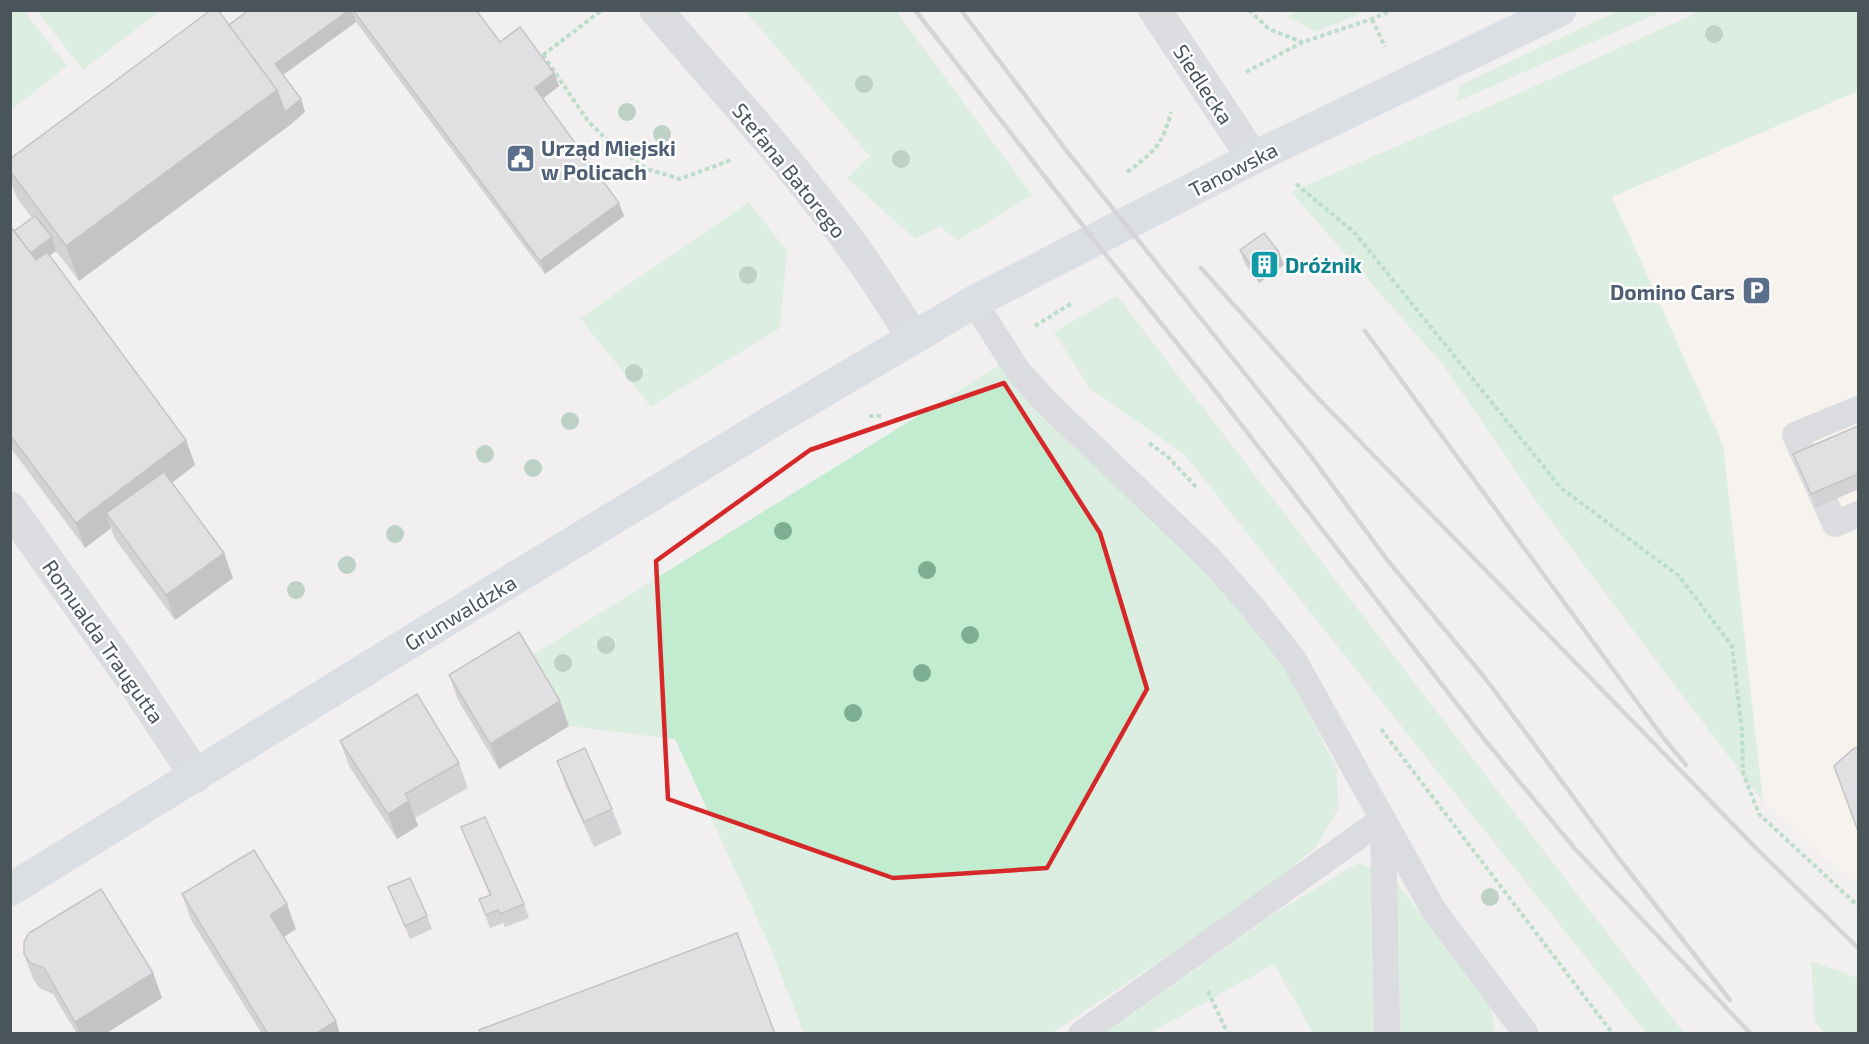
<svg xmlns="http://www.w3.org/2000/svg" width="1869" height="1044" font-family="'Exo 2',sans-serif">
  <rect width="100%" height="100%" fill="#f2eff0"/>
  <polygon fill="#fbf5ea" points="1858,91 1858,886 1763,802 1723,445 1612,197"/>
  <g fill="#c1eccf">
    <polygon points="11,10 24,11 67,66 11,110"/>
    <polygon points="1300,10 1366,10 1366,11 1316,32 1287,16"/>
    <polygon points="1620,10 1663,11 1456,102 1460,85"/>
    <polygon points="1703,10 1858,11 1858,91 1612,197 1723,445 1763,802 1541,508 1443,365 1291,192 1513,96"/>
    <polygon points="37,11 160,11 83,70"/>
    <polygon points="745,11 896,11 1032,195 957,241 940,226 915,239 847,178 870,156"/>
    <polygon points="749,202 787,251 780,328 651,407 580,318"/>
    <polygon points="1117,296 1684,1033 1646,1033 1184,454 1090,389 1054,332"/>
    <polygon points="1000,365 1203,566 1285,668 1337,769 1338,810 1316,847 1259,895 1052,1033 804,1033 767,940 675,739 569,726 529,657"/>
    <polygon points="1358,863 1390,874 1492,1010 1495,1033 1313,1033 1274,964 1150,1033 1104,1034 1275,913"/>
    <polygon points="1811,961 1858,978 1858,1033 1825,1033 1815,1022"/>
  </g>
  <g fill="none" stroke-linecap="round" stroke-linejoin="round">
    <g stroke="#7cc79d" stroke-width="4" stroke-dasharray="4.5 3" stroke-linecap="butt">
      <polyline points="1249,10 1269,29 1302,42"/>
      <polyline points="1372,19 1385,47"/>
      <polyline points="543,55 588,121 613,146 647,169 680,179 731,160"/>
      <polyline points="543,55 602,10"/>
      <polyline points="1246,72 1303,42 1372,19 1392,10"/>
      <path d="M1127,172C1154,152 1162,146 1171,112"/>
      <polyline points="1296,184 1354,232 1561,488 1679,576 1732,646 1742,731 1743,773 1759,814 1858,906"/>
      <polyline points="1035,326 1072,303"/>
      <polyline points="869,416 882,416"/>
      <polyline points="1149,443 1167,456 1198,489"/>
      <polyline points="1381,729 1613,1034"/>
      <polyline points="1208,991 1228,1034"/>
    </g>
    <g stroke="#bcc5cb" stroke-width="26">
      <polyline points="974,302 1018,371 1045,401 1211,560 1254,609 1294,660 1433,909 1526,1034"/>
      <polyline points="1858,409 1795,435 1835,524 1858,514"/>
      <polyline points="1383,822 1387,1034"/>
      <polyline points="1081,1034 1383,819"/>
    </g>
    <g stroke="#bcc5cb" stroke-width="33">
      <path d="M656,10C717,81 780,150 836,224C865,261 889,299 913,338"/>
      <polyline points="1155,10 1253,158"/>
      <polyline points="10,508 131,678 196,776"/>
    </g>
    <polyline stroke="#bec9d2" stroke-width="33" points="10,890 402,647 776,419 974,302 1253,158 1560,10"/>
    <g stroke="#b2b5b9" stroke-width="4.5">
      <polyline points="915,10 1094,240 1209,383 1484,739 1576,850 1751,1034"/>
      <polyline points="961,10 1066,150 1310,455 1388,561 1485,678 1620,860 1730,1000"/>
      <polyline points="1201,268 1312,392 1756,848 1858,948"/>
      <polyline points="1365,331 1662,736 1686,765"/>
    </g>
  </g>
  <g fill="#7dae92">
    <circle cx="1714" cy="34" r="9"/>
    <circle cx="864" cy="84" r="9"/>
    <circle cx="627" cy="112" r="9"/>
    <circle cx="662" cy="134" r="9"/>
    <circle cx="901" cy="159" r="9"/>
    <circle cx="748" cy="275" r="9"/>
    <circle cx="634" cy="373" r="9"/>
    <circle cx="570" cy="421" r="9"/>
    <circle cx="485" cy="454" r="9"/>
    <circle cx="533" cy="468" r="9"/>
    <circle cx="783" cy="531" r="9"/>
    <circle cx="395" cy="534" r="9"/>
    <circle cx="347" cy="565" r="9"/>
    <circle cx="927" cy="570" r="9"/>
    <circle cx="296" cy="590" r="9"/>
    <circle cx="970" cy="635" r="9"/>
    <circle cx="606" cy="645" r="9"/>
    <circle cx="563" cy="663" r="9"/>
    <circle cx="922" cy="673" r="9"/>
    <circle cx="853" cy="713" r="9"/>
    <circle cx="1490" cy="897" r="9"/>
  </g>
  <g fill="#aeb0b4">
    <polygon points="249,10 476,10 500,42 554,73 559,86 543,99 624,216 545,274 356,22 283,75 301,99 305,112 290,125 79,281 56,251 49,256 186,440 195,465 172,483 233,578 175,620 115,539 111,528 85,548 10,447 10,226 14,231 32,218 17,198 10,180 10,159 229,25"/>
    <polygon points="1240,250 1284,265 1259,283 1245,264"/>
    <polygon points="1858,426 1858,489 1816,508 1793,454"/>
    <polygon points="449,675 569,726 499,769 458,700"/>
    <polygon points="340,741 459,763 468,788 415,818 418,826 397,839 349,766"/>
    <polygon points="557,761 612,809 622,834 594,847 566,786"/>
    <polygon points="461,827 524,904 529,918 505,927 503,923 490,928 479,899 490,896 466,840"/>
    <polygon points="388,887 427,916 432,929 410,939"/>
    <polygon points="182,894 296,929 283,937 340,1034 262,1034 191,920"/>
    <polygon points="24,954 153,973 162,998 105,1034 77,1034 53,994 39,988 33,979"/>
  </g>
  <g fill="#8d9092">
    <polygon points="349,10 352,10 356,22 280,77 275,64"/>
    <polygon points="554,73 559,86 539,101 535,88"/>
    <polygon points="277,90 301,99 305,112 290,125 79,281 66,246"/>
    <polygon points="619,203 624,216 545,274 540,261"/>
    <polygon points="52,237 56,251 32,268 27,255"/>
    <polygon points="1279,252 1284,265 1259,283 1254,270"/>
    <polygon points="186,440 195,465 115,525 106,513 111,528 85,548 76,523"/>
    <polygon points="224,553 233,578 175,620 166,595"/>
    <polygon points="560,701 569,726 499,769 490,744"/>
    <polygon points="409,801 418,826 397,839 388,814"/>
    <polygon points="287,904 296,929 279,940 270,915"/>
    <polygon points="153,973 162,998 105,1034 80,1034 75,1022"/>
    <polygon points="336,1021 340,1034 315,1034"/>
  </g>
  <g fill="#cacdd1" stroke="#8d9092" stroke-width="1.5">
    <polygon points="211,10 218,10 277,90 66,246 10,171 10,159"/>
    <polygon points="249,10 349,10 275,64 301,99 285,112 277,90 229,25"/>
    <polygon points="353,10 476,10 500,42 520,27 554,73 535,88 619,203 540,261"/>
    <polygon points="35,216 52,237 30,253 14,231"/>
    <polygon points="10,226 36,260 47,252 186,440 76,523 10,435"/>
    <polygon points="1264,233 1279,252 1254,270 1240,250"/>
    <polygon points="1858,426 1858,474 1811,494 1793,454"/>
    <polygon points="164,472 224,553 166,595 106,513"/>
    <polygon points="519,632 560,701 490,744 449,675"/>
    <polygon points="417,694 459,763 405,794 409,801 388,814 340,741"/>
    <polygon points="1858,747 1858,831 1834,766 1853,749"/>
    <polygon points="585,748 612,809 584,822 557,761"/>
    <polygon points="485,817 524,904 500,914 498,910 486,915 479,899 491,895 461,827"/>
    <polygon points="254,850 287,904 270,915 336,1021 315,1034 268,1034 182,894"/>
    <polygon points="410,878 427,916 405,926 388,887"/>
    <polygon points="101,889 153,973 75,1022 44,968 30,963 24,954 24,942 29,933"/>
    <polygon points="737,933 775,1034 481,1034 479,1030"/>
  </g>
  <path d="M0 0H1869V1044H0ZM1004,383L1100,533L1147,689L1047,868L893,878L668,799L656,561L810,450Z" fill="#f2eff0" fill-opacity=".55" fill-rule="evenodd"/>
  <path fill="none" stroke="#d62828" stroke-width="4.5" stroke-linejoin="round" d="M1004,383L1100,533L1147,689L1047,868L893,878L668,799L656,561L810,450Z"/>
  <defs>
    <symbol id="civic-square" viewBox="-11 -11 22 22"><rect x="-9" y="-9" width="18" height="18" rx="4" fill="#5c6f8a" stroke="#fff"/><path d="M-.6-6.5H3V-4.5H.6V-3L4-1V1h2V6H-6V1h2V-1L-.6-3ZM-1.2 2.5V6h2.4V2.5Z" fill="#fff"/></symbol>
    <symbol id="building-square" viewBox="-11 -11 22 22"><rect x="-9" y="-9" width="18" height="18" rx="4" fill="#0f9aa8" stroke="#fff"/><path d="M-4-6H4V6H1V3H-1V6H-4ZM-2.5-4.3h1.7v1.8h-1.7ZM.8-4.3h1.7v1.8H.8ZM-2.5-1h1.7V.8h-1.7ZM.8-1h1.7V.8H.8Z" fill="#fff"/></symbol>
    <symbol id="parking-square" viewBox="-11 -11 22 22"><rect x="-9" y="-9" width="18" height="18" rx="4" fill="#5c6f8a" stroke="#fff"/><path d="M-3.5-5.5H1a3.5 3.5 0 0 1 0 7H-1V5.5H-3.5ZM-1-3.4V-.6H.8a1.4 1.4 0 0 0 0-2.8Z" fill="#fff"/></symbol>
  </defs>
  <g fill-rule="evenodd">
    <use href="#civic-square" x="504" y="142" width="33" height="33"/>
    <use href="#building-square" x="1248" y="248" width="33" height="33"/>
    <use href="#parking-square" x="1740" y="274" width="33" height="33"/>
  </g>
  <g text-anchor="middle" dominant-baseline="central" stroke-width="5" stroke-linejoin="round" paint-order="stroke">
    <g font-size="21" fill="#49545b" stroke="#fff">
      <text transform="translate(1204 84) rotate(57)">Siedlecka</text>
      <text transform="translate(1233 169) rotate(-27)">Tanowska</text>
      <text transform="translate(790 170) rotate(51)">Stefana Batorego</text>
      <text transform="translate(460 612) rotate(-31)">Grunwaldzka</text>
      <text transform="translate(104 641) rotate(55)">Romualda Traugutta</text>
    </g>
    <g font-size="21" font-weight="bold" fill="#4e5e75" stroke="#fff" text-anchor="start">
      <text x="541" y="147">Urząd Miejski<tspan x="541" dy="24">w Policach</tspan></text>
      <text x="1735" y="291" text-anchor="end">Domino Cars</text>
    </g>
    <g font-size="21" font-weight="bold" fill="#0d838f" stroke="#fff" text-anchor="start">
      <text x="1285" y="264">Dróżnik</text>
    </g>
  </g>
  <rect width="1869" height="1044" fill="none" stroke="#49545b" stroke-width="24"/>
</svg>
